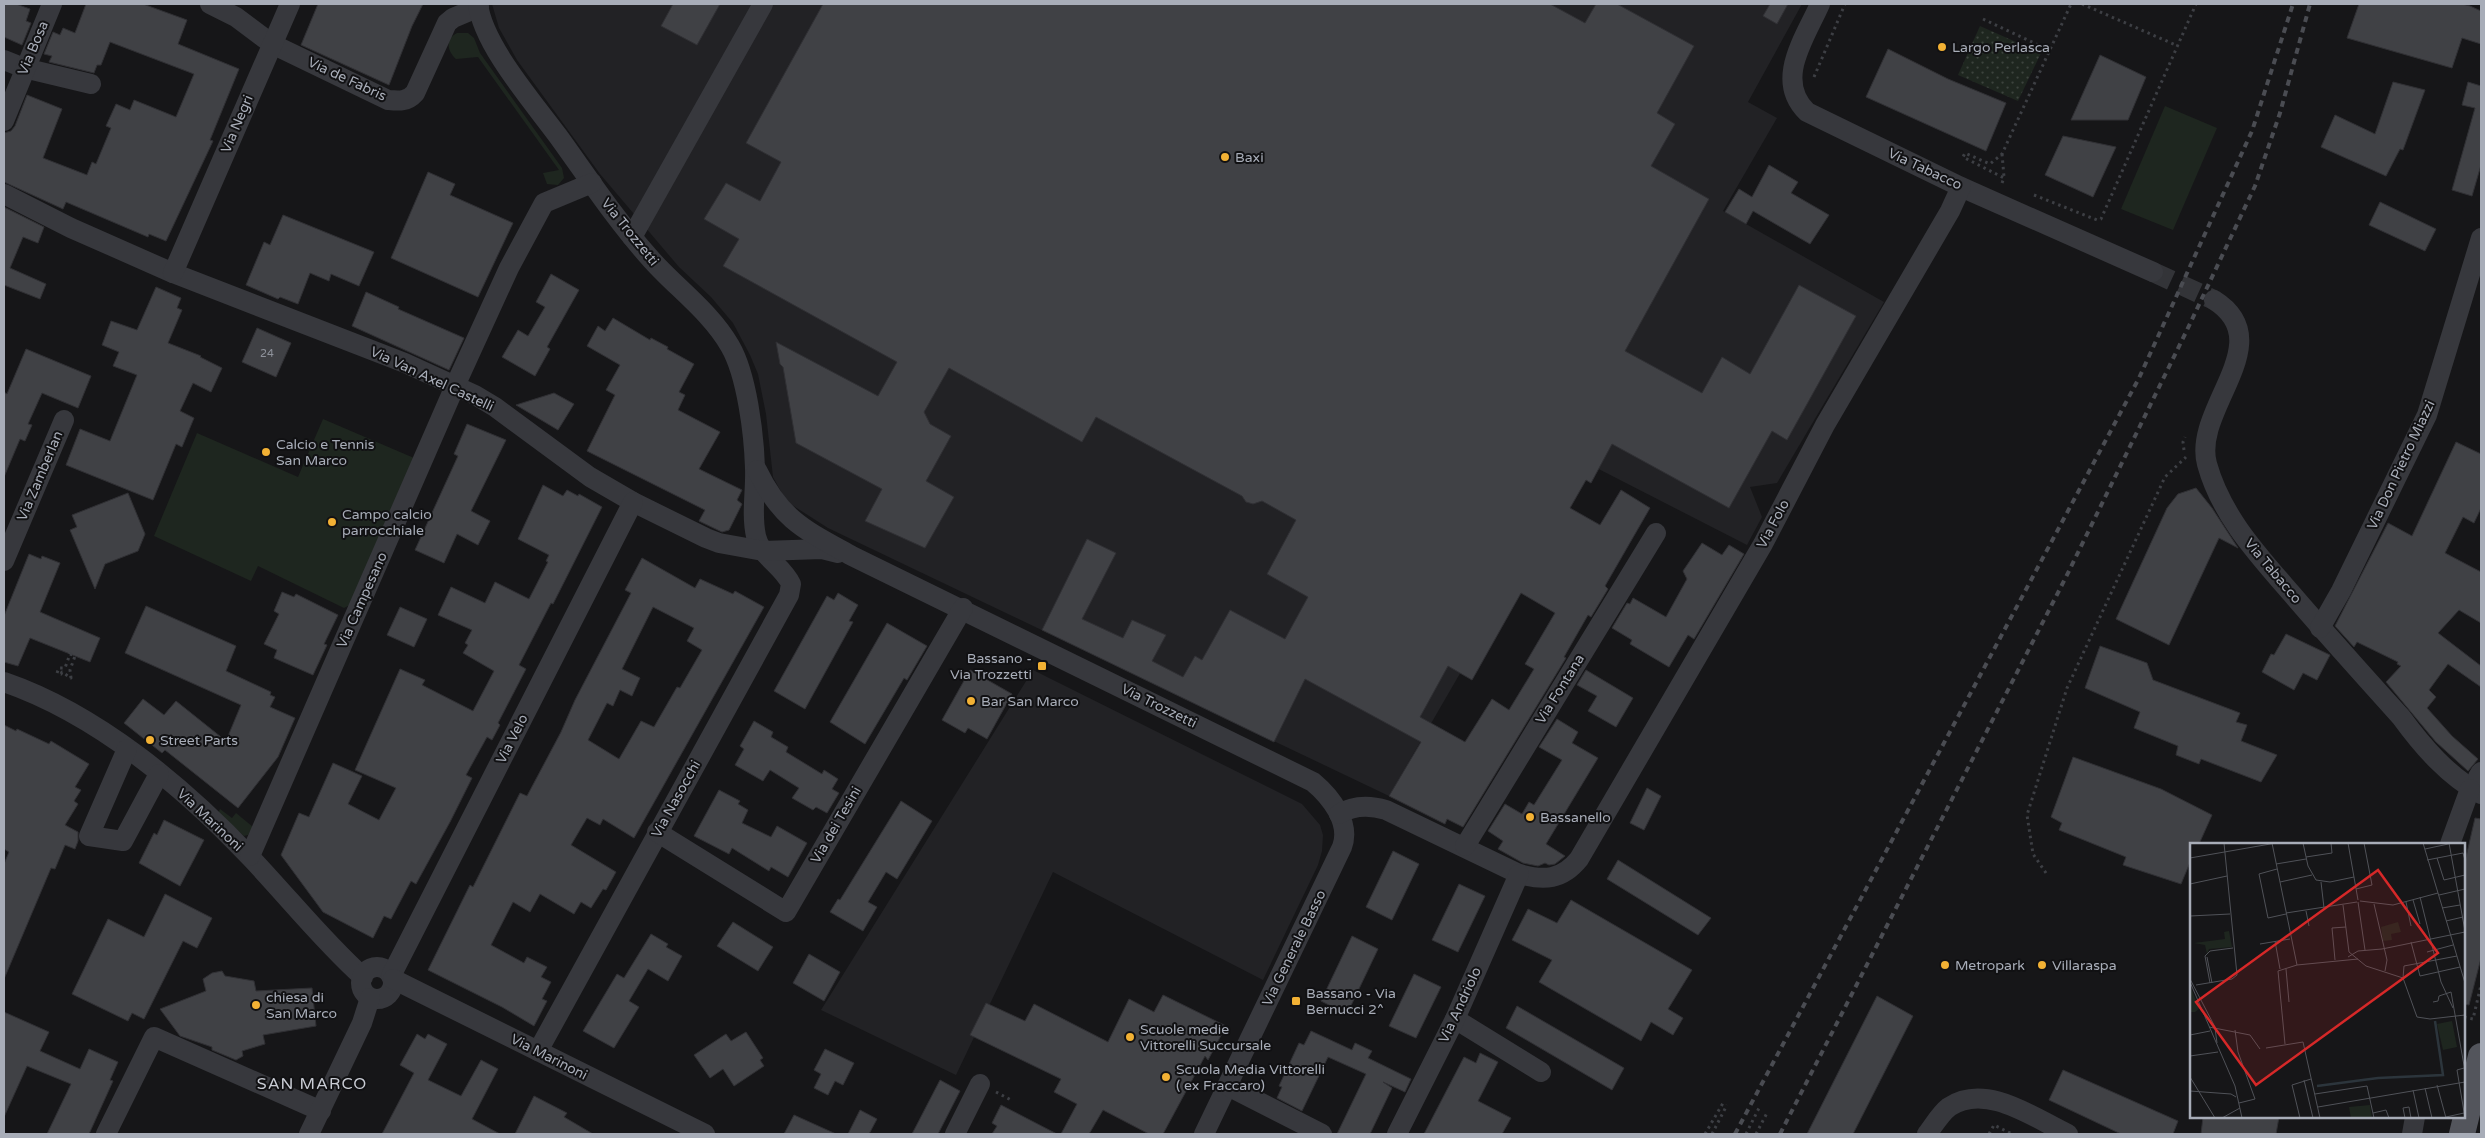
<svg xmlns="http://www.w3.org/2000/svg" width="2485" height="1138" font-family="'Varela Round',sans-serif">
  <defs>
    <pattern id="park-dots" width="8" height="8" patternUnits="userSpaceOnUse" patternTransform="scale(1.25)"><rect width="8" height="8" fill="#1e261f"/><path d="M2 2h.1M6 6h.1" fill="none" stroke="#3c433d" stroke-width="1.8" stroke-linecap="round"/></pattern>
  </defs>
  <rect width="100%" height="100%" fill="#161618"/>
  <g fill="#222225">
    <polygon points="492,4 1802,4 1748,102 1777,118 1723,211 1884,302 1777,483 1750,487 1762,517 1747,545 1583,461 1389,796 828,528 792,505 784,497 773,477 766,414 758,374 750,355 733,323 711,297 679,267 600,174 517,60 499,28"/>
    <polygon points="1033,670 1302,804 1320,825 1323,835 1322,851 1318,865 1263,980 1053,872 956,1075 821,1010"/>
  </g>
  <g fill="#1e261f">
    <path d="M457,33H468L474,38L480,53L562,168L564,178L558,185L547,184L543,173L559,170L478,57L456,59C447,51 445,39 457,33Z"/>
    <polygon points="2165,106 2217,128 2173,230 2121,209"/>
    <polygon points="323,419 414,458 352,604 344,608 258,566 251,581 154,536 197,433 298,477"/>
    <polygon points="220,809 232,818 236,813 253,827 248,835 244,836 218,813"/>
  </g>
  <polygon fill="url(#park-dots)" points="1980,26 2041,53 2018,101 1958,75"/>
  <g fill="#404145" stroke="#303034" fill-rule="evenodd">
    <polygon points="4,4 16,4 30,9 26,21 31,23 22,45 4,37"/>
    <polygon points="86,4 143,4 187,20 178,44 239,69 210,140 213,141 166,241 149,234 148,237 66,202 63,209 4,182 4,133 11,131 15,126 27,95 62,109 43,158 87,175 92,162 96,164 111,128 106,126 116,104 130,110 134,100 176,117 194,74 110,42 101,65 97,65 94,73 49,62 52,56 44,54 53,32 60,35 63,28 75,33"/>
    <polygon points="318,4 423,4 412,26 389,85 301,45"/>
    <polygon points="673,4 720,4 697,45 661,26"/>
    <path d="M823,4H1550L1585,23L1596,4H1617L1694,46L1657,113L1675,124L1651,166L1709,199L1625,351L1702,393L1722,357L1750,374L1799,285L1856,316L1787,440L1772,431L1729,508L1612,444L1591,483L1586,480L1570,508L1600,525L1621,490L1650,508L1605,586L1608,589L1591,617L1588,615L1564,657L1566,658L1463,827L1447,819L1445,824L1389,796L1421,742L1305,679L1274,742L1042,630L1087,539L1116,553L1082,619L1123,638L1132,620L1166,635L1152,661L1183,677L1195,656L1202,660L1230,610L1285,639L1308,597L1267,574L1296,520L1262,501L1253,504L1246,502L1242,496L1096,417L1082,442L949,368L924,412L930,424L951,436L926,481L954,497L925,548L865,521L882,489L796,443L783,367L780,364L776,342L878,396L897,362L723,266L739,239L704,219L726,183L760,201L781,162L746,143ZM1521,593L1555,613L1525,664L1534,669L1509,710L1492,699L1465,742L1420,717L1448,666L1472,680Z"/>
    <polygon points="1770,4 1788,4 1777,24 1763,16"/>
    <polygon points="2359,4 2462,4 2470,6 2481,11 2481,44 2462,38 2452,68 2347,38"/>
    <polygon points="1888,49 1948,79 2006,103 1986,151 1866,97"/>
    <polygon points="2100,55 2146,77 2128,120 2071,120"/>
    <polygon points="2393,82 2425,90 2403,150 2400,149 2386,176 2321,147 2335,115 2375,134"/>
    <polygon points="2468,82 2481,86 2481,165 2472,196 2452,190 2475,108 2462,105"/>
    <polygon points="2063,136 2116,147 2093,197 2045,175"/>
    <polygon points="1769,165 1798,182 1791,193 1829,215 1810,244 1753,211 1746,224 1725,212 1739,189 1752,197"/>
    <polygon points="428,172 455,184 450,195 513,223 478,297 391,258"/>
    <polygon points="2380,202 2436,229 2425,251 2369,225"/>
    <polygon points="4,207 44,227 38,243 23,237 10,268 46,284 40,299 4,285"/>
    <polygon points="283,215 374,252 359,286 331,274 329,281 310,273 298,304 280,297 278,299 246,285 264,242 270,245"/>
    <polygon points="551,274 579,290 547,347 550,349 535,376 502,357 518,330 528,336 545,307 536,302"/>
    <polygon points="156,287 181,298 177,308 182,310 168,343 201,356 200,357 222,368 211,392 193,383 180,411 194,418 182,447 176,444 153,500 66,465 80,429 110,441 137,375 113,366 119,352 102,345 111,321 137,330"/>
    <polygon points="366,292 399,307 398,309 464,338 449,370 352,326"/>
    <polygon points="613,318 650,340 651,338 668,347 667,349 694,364 679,392 685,395 678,410 720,432 699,469 742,490 737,500 742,504 729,530 722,532 699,521 705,510 587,451 615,395 606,390 620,365 587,346 598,326 605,331"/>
    <polygon points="257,328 291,343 276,377 242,362"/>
    <polygon points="26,349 91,376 78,408 42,393 28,424 32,425 25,441 20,439 4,477 4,392 7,394"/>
    <polygon points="554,393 574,404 558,430 516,405"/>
    <polygon points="467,424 506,440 471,511 490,521 478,545 457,534 444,563 415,550 458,456 454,454"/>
    <polygon points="2456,442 2481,454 2481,508 2474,523 2463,517 2445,553 2481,572 2481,623 2459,610 2438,633 2481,666 2481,687 2448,664 2429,690 2436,697 2427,708 2452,736 2478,759 2468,771 2436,742 2386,682 2401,666 2397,664 2398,662 2357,642 2354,647 2335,626 2388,523 2412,536"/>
    <polygon points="543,485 563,496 567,490 578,496 579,494 602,507 553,604 551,603 519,665 526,669 498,723 500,725 492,740 487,737 466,775 472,778 450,822 416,884 411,881 391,919 384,916 373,938 323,912 281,855 299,813 309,817 333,763 362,776 348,804 379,820 396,788 355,770 400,669 425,680 422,685 473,711 494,671 463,653 468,645 465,643 472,630 438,615 451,587 485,603 495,582 529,599 548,562 546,561 549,555 518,539"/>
    <polygon points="2196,488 2212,508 2238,548 2219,538 2169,645 2116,619 2167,508 2178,494"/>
    <polygon points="128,493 145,534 138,551 105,564 95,589 70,530 77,527 72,515"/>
    <polygon points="1702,543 1722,555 1729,545 1744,554 1694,639 1688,635 1669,667 1630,644 1632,640 1612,628 1627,603 1630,604 1633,598 1666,617 1687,579 1683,571"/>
    <polygon points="29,554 41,559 42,556 60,563 40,612 100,638 90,662 30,638 18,666 4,662 4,616"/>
    <path d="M642,558L695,588L700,579L733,594L735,591L764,607L634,838L603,819L600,825L587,818L571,845L616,872L606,890L603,889L591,908L581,902L574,914L540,894L530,912L513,902L491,945L524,963L527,957L547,967L541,977L551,982L542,999L547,1001L534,1026L502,1007L428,970L470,885L473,887L520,793L527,796L561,732L575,700L631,593L625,590ZM653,607L694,628L687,641L702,650L680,688L677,687L654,727L641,721L619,759L588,740L607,703L613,706L620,690L632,696L640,678L622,669Z"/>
    <polygon points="282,592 294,597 296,594 338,615 324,644 327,645 313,675 274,658 277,650 264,644 279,614 274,611"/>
    <polygon points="838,593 858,605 849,621 853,622 805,709 774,691 827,596 834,600"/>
    <polygon points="146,606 236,646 226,671 271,692 270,695 275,697 270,707 295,718 278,757 238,808 165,750 162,753 124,723 143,699 164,715 176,701 226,741 241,705 125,653"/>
    <polygon points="400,607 427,619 414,647 387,635"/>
    <polygon points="887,623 927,646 907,680 904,678 865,744 830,722"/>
    <polygon points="2286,634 2330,655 2317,680 2303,673 2294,690 2262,672 2271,654 2274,655"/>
    <polygon points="2100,646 2147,663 2153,680 2240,713 2236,722 2247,725 2241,741 2277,755 2261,782 2201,759 2199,764 2176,755 2178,746 2134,728 2140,712 2085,688"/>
    <polygon points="970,670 1012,694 987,739 968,728 965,733 942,720"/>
    <polygon points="1586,670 1633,698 1616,727 1588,711 1597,696 1577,685"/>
    <polygon points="1557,719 1578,732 1572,743 1598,758 1546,844 1565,856 1555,864 1549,865 1545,863 1538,866 1523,863 1498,849 1503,841 1488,831 1505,804 1522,814 1529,802 1534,805 1562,760 1539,747"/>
    <polygon points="754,721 773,732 771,737 788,747 786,752 822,774 824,770 838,779 832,789 839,793 827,813 816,807 813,810 792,798 799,788 770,770 763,781 735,765 744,749 740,746"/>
    <polygon points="4,725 16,731 17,729 49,744 51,741 89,764 75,787 81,790 74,801 78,804 65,825 78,832 78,841 75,849 65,845 55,869 51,868 4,979 4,864 9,852 4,849"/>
    <polygon points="2073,757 2161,789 2212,815 2199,844 2191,844 2191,860 2181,884 2123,865 2126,857 2059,830 2062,823 2051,817"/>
    <polygon points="1647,788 1661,796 1644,830 1630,823"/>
    <polygon points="719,790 740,801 738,804 748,810 742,823 771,837 777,826 807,843 788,877 771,867 769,871 732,848 729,854 694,836"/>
    <polygon points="901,801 932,821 897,879 886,872 868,902 877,907 863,931 830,912 838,899 840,900"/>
    <polygon points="2475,818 2481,819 2481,958 2469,1005 2464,1004 2464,866"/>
    <polygon points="164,820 204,840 180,886 139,863 154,833 157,835"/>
    <polygon points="1393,851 1419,864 1392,920 1366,907"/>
    <polygon points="1618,860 1711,918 1698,935 1607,879"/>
    <polygon points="1459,884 1485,896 1458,952 1432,940"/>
    <polygon points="165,894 212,918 197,948 183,941 144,1019 132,1013 128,1021 72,994 108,919 144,937"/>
    <polygon points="1571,900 1692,970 1668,1009 1683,1018 1673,1035 1651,1022 1641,1041 1539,982 1552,960 1512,940 1528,909 1557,923"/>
    <polygon points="733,922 773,947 758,971 717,946"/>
    <polygon points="651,934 668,944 666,947 682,956 668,981 648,969 629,1001 639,1007 614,1048 583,1031 617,974 624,978"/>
    <polygon points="1352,936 1378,949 1347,1014 1321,1001"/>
    <polygon points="809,954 840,972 824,1001 793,983"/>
    <polygon points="222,971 225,976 254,981 256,991 312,988 316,1026 263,1035 265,1044 242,1051 243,1056 236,1060 212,1050 212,1047 180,1036 160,1009 206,991 203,979 212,973"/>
    <polygon points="1414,974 1441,987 1416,1038 1389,1026"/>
    <polygon points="1163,995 1226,1026 1208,1060 1205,1056 1163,1134 1149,1134 1103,1110 1089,1134 1061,1134 1077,1104 1054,1092 1061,1079 970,1035 986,1003 1025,1021 1034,1004 1108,1042 1129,999 1154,1012"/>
    <polygon points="1877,996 1913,1016 1853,1134 1807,1134"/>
    <polygon points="1517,1006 1624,1068 1612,1090 1506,1028"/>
    <polygon points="4,1012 49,1032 40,1051 80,1069 89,1049 118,1062 110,1080 113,1081 89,1134 47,1134 71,1084 27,1066 4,1117"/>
    <polygon points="1311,1031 1352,1050 1355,1043 1372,1051 1368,1058 1411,1079 1405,1092 1383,1082 1392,1088 1370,1134 1337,1134 1366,1074 1328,1057 1302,1111 1277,1098 1282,1087 1279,1086 1299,1043 1304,1045"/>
    <polygon points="746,1032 763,1058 760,1060 764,1066 734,1086 723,1069 710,1078 694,1055 726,1034 731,1041"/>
    <polygon points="417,1034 425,1039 428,1034 447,1044 428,1080 461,1096 481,1060 498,1069 472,1119 500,1134 382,1134 414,1073 400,1065"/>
    <polygon points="825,1049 854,1063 843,1085 835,1081 828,1095 814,1088 821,1074 814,1070"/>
    <polygon points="1480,1053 1498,1062 1478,1101 1511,1118 1502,1134 1424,1134 1464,1057 1476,1063"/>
    <polygon points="2063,1070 2178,1121 2173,1134 2121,1134 2049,1100"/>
    <polygon points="940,1080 960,1091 938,1134 912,1134"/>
    <polygon points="534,1096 567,1113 564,1117 593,1134 515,1134"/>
    <polygon points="1001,1105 1057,1134 992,1134 997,1126 992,1123"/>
    <polygon points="860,1110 877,1119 869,1134 848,1134"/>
    <polygon points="794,1115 836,1134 784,1134"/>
    <polygon points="2203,1117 2279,1117 2276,1134 2201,1134"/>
  </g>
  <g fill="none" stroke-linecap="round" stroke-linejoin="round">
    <polyline stroke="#333438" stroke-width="20" stroke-dasharray="20 10" stroke-linecap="butt" points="2153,272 2214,300"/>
    <g stroke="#3d3f44" stroke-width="3" stroke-dasharray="2.5 4" stroke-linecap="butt">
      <polyline points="2082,4 2178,46"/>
      <polyline points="1983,19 2049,50"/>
      <polyline points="1814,77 1845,4"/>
      <polyline points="2002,154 2004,177"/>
      <polyline points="2002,183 2004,178 1963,157 1965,153 1990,164 2002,154 2071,4"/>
      <polyline points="2034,195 2097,220 2101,219 2196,4"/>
      <polyline points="2184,450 2183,442 2185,437"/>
      <polygon points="70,654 75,656 70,670 71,678 62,672 61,674 57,673 59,668 65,668"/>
      <polyline points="2046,873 2033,854 2027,815 2067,688 2165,477 2186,457"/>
      <polyline points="2464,1017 2473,1019 2481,985"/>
      <polyline points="996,1092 1011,1100"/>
      <polyline points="1705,1134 1723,1103"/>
      <polyline points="1712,1134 1727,1105"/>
      <polyline points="1746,1134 1760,1106"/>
      <polyline points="1756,1134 1768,1111"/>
      <polyline points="1989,1134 1994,1125 2012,1134"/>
    </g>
    <g stroke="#37383d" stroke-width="20">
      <path d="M210,4L236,17L272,44L388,100C399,101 407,102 415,93L447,23L453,18L479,7"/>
      <path d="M478,4C483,45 533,102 558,136C587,176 615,219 649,257C675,287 710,311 730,346C747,375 754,435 755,468C756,490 751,514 756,536C760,556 783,566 791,584L789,595L538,1051"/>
      <path d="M1820,4C1805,38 1774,80 1807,112L1961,187L2153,272"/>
      <polyline points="4,60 24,68 91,84"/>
      <polyline points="4,121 52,4"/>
      <polyline points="4,194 71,228 173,273 405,363 475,395 495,407 590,477 633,502 706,538 719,543 763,551 822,549 838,553"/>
      <polyline points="632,237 763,4"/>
      <polyline points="173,273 290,4"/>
      <path d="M2214,300C2281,342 2192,409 2207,464C2221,515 2257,554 2291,593C2327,635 2364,676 2401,717C2423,747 2448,776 2481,794"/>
      <path d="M757,470C781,520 805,530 852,556L1313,782C1331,797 1351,823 1342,847L1204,1134"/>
      <polyline points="4,561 64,420"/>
      <polyline points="2320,628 2341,591 2427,415 2481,238"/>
      <path d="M4,682C97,714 184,787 251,858C289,898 322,940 363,977"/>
      <polyline points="127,749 89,836 123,841 159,774"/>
      <polyline points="2478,777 2481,772"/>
      <path d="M1339,814C1354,805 1369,805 1386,810L1519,874C1544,881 1562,880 1579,859L1763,544L1825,425L1950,211L1961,187"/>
      <polyline points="657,832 786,912 963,608"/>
      <polyline points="2450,844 2470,789"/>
      <polyline points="1465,846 1656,533"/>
      <polyline points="250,856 455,386 509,268 544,203 592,183"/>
      <circle cx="377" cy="983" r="16"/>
      <polyline points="391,976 633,502"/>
      <polyline points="393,979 705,1134"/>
      <polyline points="1455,1019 1541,1072"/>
      <polyline points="1228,1086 1322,1134"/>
      <polyline points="106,1134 154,1037 321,1111"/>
      <polyline points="309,1134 362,1023 370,998"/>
      <polyline points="955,1134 980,1084"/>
      <polyline points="1397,1134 1455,1019 1519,874"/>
      <path d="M1927,1134C1934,1125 1940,1114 1949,1107C1986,1082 2034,1118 2068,1134"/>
      <polyline points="2412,1134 2415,1117"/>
    </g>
    <polyline stroke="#53555c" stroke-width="26" points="2462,1134 2481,1056"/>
    <g stroke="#4a4c52" stroke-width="4" stroke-dasharray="6 5" stroke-linecap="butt">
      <polyline points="1735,1134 2139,378 2252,131 2293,4"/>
      <polyline points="1780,1134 2066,577 2187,330 2255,186 2280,113 2310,4"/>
    </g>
  </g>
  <g fill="#f2b134" stroke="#111113" stroke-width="2">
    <circle cx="1942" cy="47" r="5"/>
    <circle cx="1225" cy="157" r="5"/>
    <circle cx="266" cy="452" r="5"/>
    <circle cx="332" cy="522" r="5"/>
    <rect x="1037" y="661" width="10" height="10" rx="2.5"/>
    <circle cx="971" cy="701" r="5"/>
    <circle cx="150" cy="740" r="5"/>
    <circle cx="1530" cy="817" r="5"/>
    <circle cx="1945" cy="965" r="5"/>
    <circle cx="2042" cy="965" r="5"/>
    <rect x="1291" y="996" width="10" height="10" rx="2.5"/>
    <circle cx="256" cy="1005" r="5"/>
    <circle cx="1130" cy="1037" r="5"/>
    <circle cx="1166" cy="1077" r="5"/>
  </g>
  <g text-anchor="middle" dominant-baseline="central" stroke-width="4" stroke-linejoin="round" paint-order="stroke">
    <g font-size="11" fill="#8e929b">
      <text x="267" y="353">24</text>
    </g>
    <g font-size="14" fill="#a8adb8" stroke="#111113" text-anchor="start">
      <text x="1952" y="47">Largo Perlasca</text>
      <text x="1235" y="157">Baxi</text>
      <text x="276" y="444">Calcio e Tennis<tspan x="276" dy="16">San Marco</tspan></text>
      <text x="342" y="514">Campo calcio<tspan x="342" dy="16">parrocchiale</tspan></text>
      <text x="1032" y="658" text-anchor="end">Bassano -<tspan x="1032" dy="16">Via Trozzetti</tspan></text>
      <text x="981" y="701">Bar San Marco</text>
      <text x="160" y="740">Street Parts</text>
      <text x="1540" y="817">Bassanello</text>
      <text x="1955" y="965">Metropark</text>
      <text x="2052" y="965">Villaraspa</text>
      <text x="1306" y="993">Bassano - Via<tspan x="1306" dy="16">Bernucci 2^</tspan></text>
      <text x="266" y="997">chiesa di<tspan x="266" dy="16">San Marco</tspan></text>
      <text x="1140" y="1029">Scuole medie<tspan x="1140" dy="16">Vittorelli Succursale</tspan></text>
      <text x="1176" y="1069">Scuola Media Vittorelli<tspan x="1176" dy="16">( ex Fraccaro)</tspan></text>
    </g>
    <g font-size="14" fill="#a8adb8" stroke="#111113">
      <text transform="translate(33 48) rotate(-67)">Via Bosa</text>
      <text transform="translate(347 79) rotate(25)">Via de Fabris</text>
      <text transform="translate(237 124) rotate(-67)">Via Negri</text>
      <text transform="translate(1925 169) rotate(25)">Via Tabacco</text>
      <text transform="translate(630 232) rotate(51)">Via Trozzetti</text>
      <text transform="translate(432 379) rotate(25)">Via Van Axel Castelli</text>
      <text transform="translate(2401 465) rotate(-65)">Via Don Pietro Miazzi</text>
      <text transform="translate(40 476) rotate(-67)">Via Zamberlan</text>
      <text transform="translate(1773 524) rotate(-62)">Via Folo</text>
      <text transform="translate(2273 571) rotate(50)">Via Tabacco</text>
      <text transform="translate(362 600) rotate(-66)">Via Campesano</text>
      <text transform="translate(1560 689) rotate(-58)">Via Fontana</text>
      <text transform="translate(1159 706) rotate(26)">Via Trozzetti</text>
      <text transform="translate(512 739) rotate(-63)">Via Velo</text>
      <text transform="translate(676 799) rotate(-61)">Via Nasocchi</text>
      <text transform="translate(210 820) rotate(43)">Via Marinoni</text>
      <text transform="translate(836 825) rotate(-60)">Via dei Tesini</text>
      <text transform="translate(1294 948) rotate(-64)">Via Generale Basso</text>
      <text transform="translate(1460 1005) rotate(-65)">Via Andriolo</text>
      <text transform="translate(549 1057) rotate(27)">Via Marinoni</text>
    </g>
    <g font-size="16" letter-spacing="1" fill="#c9ccd4" stroke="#111113">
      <text x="312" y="1084">SAN MARCO</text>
    </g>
  </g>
  <g transform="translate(2190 843)">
    <rect width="275" height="275" fill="#161618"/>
    <path d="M208,79L211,89L201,91L202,97L193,98L191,84ZM39,88L42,104L19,106L17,111L15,102L4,100L35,96L34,89ZM262,178L267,204L253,207L247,181Z" fill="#1e261f"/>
    <path d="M0,142L9,166L5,169H0ZM180,262L182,275H161L159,264Z" fill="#1e261f"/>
    <path fill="none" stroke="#2c353c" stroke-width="2.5" d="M127,243L188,235L253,232L245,178"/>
    <path fill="none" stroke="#505258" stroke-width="1" d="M82,0L107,122M113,0L118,23L126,37L140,39L164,34M158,0L168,57M233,0L275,140M259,0L275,88M235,6L263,0M116,14L142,10L141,0M0,15L86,0M247,15L254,37L275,32M237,17L273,10L275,17M86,21L116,16M87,26L69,31L78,75L96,71M90,39L122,32M131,39L134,65M0,41L37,33M166,46L182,42L174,0M249,52L275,46M230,54L251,139L263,165M223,57L230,81M170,58L203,62L248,50M168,59L175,107M216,59L221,83M184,61L197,117L195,128M153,62L159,109L176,123L213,135L227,174L240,176L275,172M252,65L270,62M116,68L119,83M96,70L167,59M0,73L40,71M256,78L273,74M85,98L90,126M221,99L230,133L270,124M70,101L100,96M237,109L263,102M17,114L22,140M158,114L168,108L192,106L275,89M145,117L142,85L156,84M96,126L99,159M213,135L214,123L267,113M0,136L25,184M0,139L45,243L52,275M20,140L15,113L20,108L43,105M6,142L42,136L47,132L34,0M243,159L248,158L249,153L261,149L275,228M19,184L60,192L70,206M25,185L27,200M45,187L48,209L65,256L49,260M0,192L20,188M95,201L88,128L107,122L168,116M76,205L113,199L130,275M0,213L28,209M274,225L267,227L275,275M0,234L25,275M114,237L123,275M247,242L256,275M235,245L242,275M223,247L229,275M0,248L41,251L46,254M125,251L177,243L184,275M128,264L275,239M183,270L196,267L199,275M256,274L274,270M32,275L50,265M110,275L102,242L121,236M215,275L213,265L219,264L221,275"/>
    <path fill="#d62828" fill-opacity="0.15" stroke="#d62828" stroke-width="2.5" d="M188,27L248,110L66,242L6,159Z"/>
    <rect width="275" height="275" fill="none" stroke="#a8adb8" stroke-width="2.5"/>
  </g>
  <rect width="2485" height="1138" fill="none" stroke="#a8adb8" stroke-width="10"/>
</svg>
